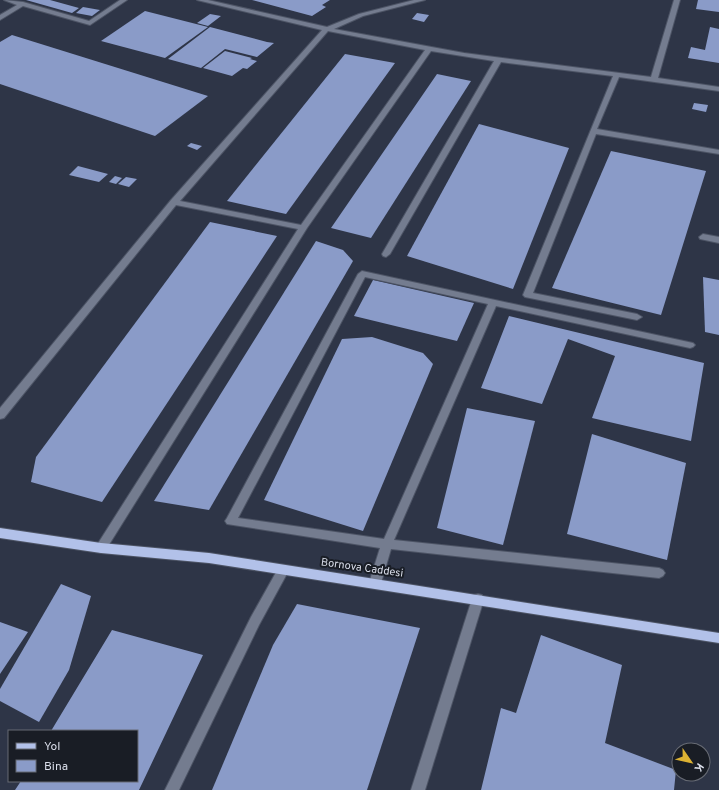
<svg xmlns="http://www.w3.org/2000/svg" width="719" height="790" font-family="Overpass,sans-serif">
  <rect width="100%" height="100%" fill="#2e3547"/>
  <g fill="#8a9bc8">
    <polygon points="26,0 50,0 79,8 72,13"/>
    <polygon points="252,0 330,0 322,5 326,7 312,16"/>
    <polygon points="698,0 719,0 719,12 696,9"/>
    <polygon points="83,7 100,10 92,16 76,13"/>
    <polygon points="145,11 208,27 165,58 101,41"/>
    <polygon points="417,13 429,15 424,22 412,19"/>
    <polygon points="210,14 221,16 208,26 197,23"/>
    <polygon points="210,27 267,42 274,43 257,57 225,49 201,68 168,59"/>
    <polygon points="710,27 719,29 719,63 688,58 691,47 705,50"/>
    <polygon points="12,35 208,96 155,136 0,84 0,42"/>
    <polygon points="225,51 252,58 250,59 257,61 247,69 243,68 232,76 203,68"/>
    <polygon points="345,54 395,63 286,214 227,201"/>
    <polygon points="437,74 471,81 371,238 331,228"/>
    <polygon points="694,103 708,105 706,112 692,109"/>
    <polygon points="479,124 569,148 513,289 407,256"/>
    <polygon points="191,143 202,146 197,150 187,146"/>
    <polygon points="611,151 706,171 661,315 552,288"/>
    <polygon points="78,166 108,174 99,182 69,175"/>
    <polygon points="115,176 122,178 116,184 109,182"/>
    <polygon points="126,177 137,179 129,187 118,184"/>
    <polygon points="210,222 277,236 102,502 31,482 36,457"/>
    <polygon points="316,241 343,250 353,261 209,510 154,501"/>
    <polygon points="703,277 719,280 719,335 705,332"/>
    <polygon points="373,280 474,303 457,341 354,316"/>
    <polygon points="509,316 704,363 691,441 592,418 615,356 568,339 542,404 481,388"/>
    <polygon points="372,337 423,353 433,364 363,531 264,500 342,339"/>
    <polygon points="467,408 535,421 503,545 437,528"/>
    <polygon points="592,434 686,463 667,560 567,534"/>
    <polygon points="61,584 91,596 69,670 39,722 0,701 0,689"/>
    <polygon points="297,604 420,628 367,790 212,790 273,645"/>
    <polygon points="0,622 28,632 0,674"/>
    <polygon points="112,630 203,655 139,790 15,790 21,781 137,781 137,731 51,731"/>
    <polygon points="541,635 622,665 605,743 676,770 674,790 481,790 501,708 516,713"/>
  </g>
  <g fill="none" stroke-linecap="round" stroke-linejoin="round">
    <defs>
      <g id="minor">
        <polygon points="4,0 23,2 89,21 120,0 127,0 90,25 23,6 0,20 0,15 17,5"/>
        <path d="M197,0H208L327,27L359,14L414,0H425L363,16L334,29L464,53L651,77L674,0H680L658,78L719,87V91L619,77L597,129L719,150V154L596,134L533,293L637,314L642,317L637,320L525,297L523,295L613,76L501,62L390,254L386,257L383,256L382,254L494,61L431,51L307,228L105,551L101,553L97,551L95,548L97,545L298,229L176,205L4,418L0,419V408L171,200L322,30ZM328,31L425,50L301,225L180,201Z"/>
        <polygon points="703,234 719,237 719,243 700,239 699,237"/>
        <path d="M362,271L693,343L695,345L693,347L690,348L496,306L394,540L659,568L663,570L665,573L663,576L659,578L391,549L381,583L379,587L375,588L371,587L369,583L380,548L227,524L225,521L227,518L358,274ZM365,277L488,304L384,539L238,518Z"/>
        <polygon points="283,565 287,567 289,570 259,625 179,790 165,790 251,617 279,567"/>
        <polygon points="478,594 482,595 484,599 425,790 411,790 472,599 474,595"/>
      </g>
      <polygon id="major" points="0,528 101,543 209,553 719,633 719,643 209,563 101,553 0,538"/>
    </defs>
    <use href="#minor" stroke="#4d5465" stroke-width="2"/>
    <use href="#major" stroke="#4d5465" stroke-width="2"/>
    <use href="#minor" fill="#747c8f" fill-rule="evenodd"/>
    <use href="#major" fill="#b2c1e9" fill-rule="evenodd"/>
  </g>
  <g text-anchor="middle" dominant-baseline="central" stroke-width="4" stroke-linejoin="round" paint-order="stroke">
    <g font-size="11" fill="#dbdfeb" stroke="#191d25">
      <text transform="translate(362 568) rotate(8)">Bornova Caddesi</text>
    </g>
  </g>
  <rect x="8" y="730" width="130" height="52" fill="#191d25" stroke="#676b74"/>
  <rect x="16" y="743" width="20" height="6" fill="#b2c1e9" stroke="#676b74"/>
  <text x="44" y="750" font-size="12" fill="#dbdfeb">Yol</text>
  <rect x="16" y="760" width="20" height="12" fill="#8a9bc8" stroke="#676b74"/>
  <text x="44" y="770" font-size="12" fill="#dbdfeb">Bina</text>
  <g transform="translate(691 762) rotate(124)"><circle r="19" fill="#191d25" stroke="#676b74"/>
  <path d="M0-3L7 15L0 10L-7 15Z" fill="#dcb233"/>
  <text y="-6" font-size="11" font-weight="bold" text-anchor="middle" fill="#dbdfeb">K</text>
  </g>
</svg>
